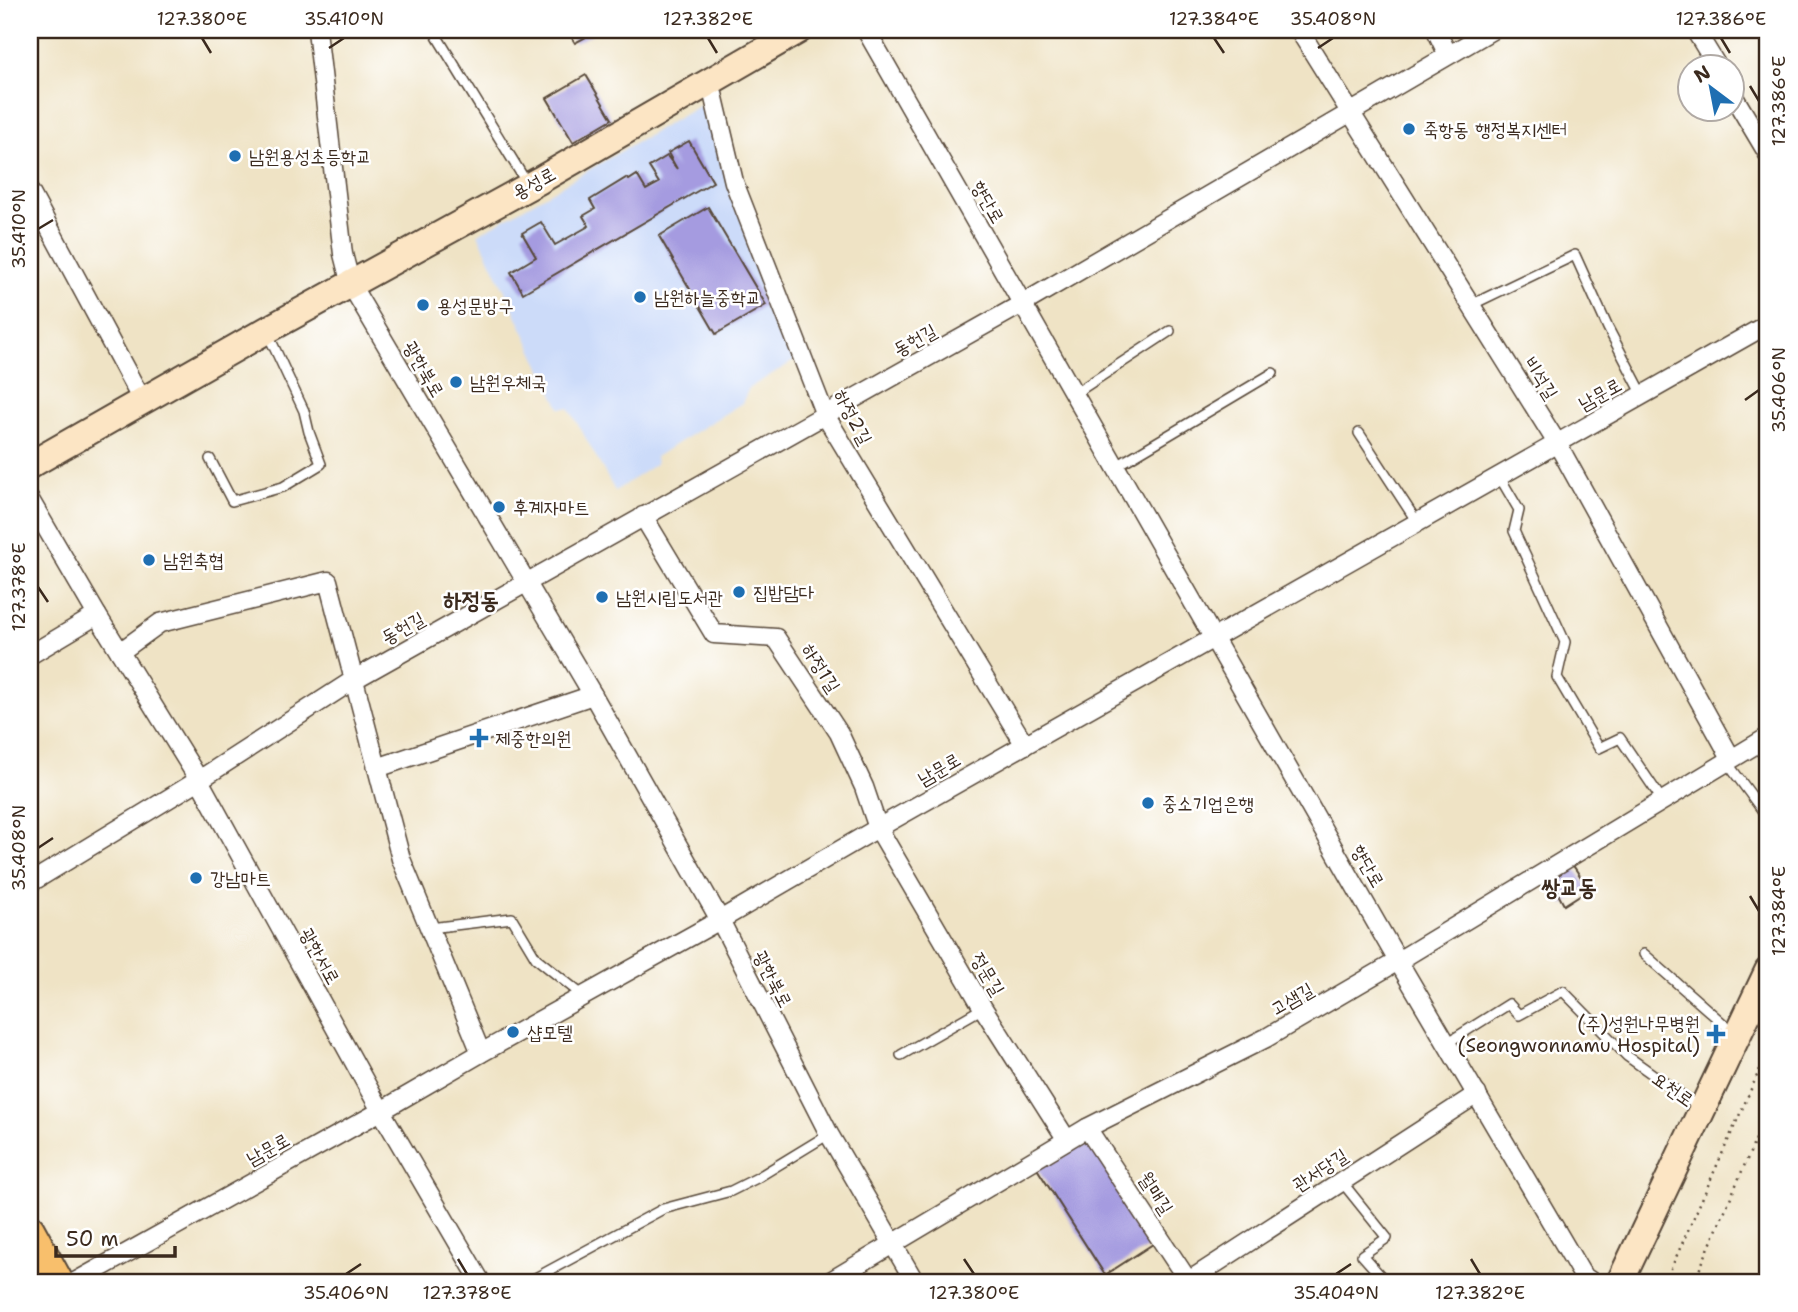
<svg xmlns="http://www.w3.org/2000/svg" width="1798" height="1312" font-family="'Shantell Sans','Poor Story',sans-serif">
  <rect width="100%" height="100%" fill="#fff"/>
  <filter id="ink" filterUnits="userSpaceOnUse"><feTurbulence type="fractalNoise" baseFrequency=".0143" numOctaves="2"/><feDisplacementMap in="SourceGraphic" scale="14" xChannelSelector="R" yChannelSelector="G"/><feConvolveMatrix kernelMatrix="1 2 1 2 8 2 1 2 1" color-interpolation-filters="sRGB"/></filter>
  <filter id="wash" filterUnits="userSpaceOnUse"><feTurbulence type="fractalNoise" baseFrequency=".00686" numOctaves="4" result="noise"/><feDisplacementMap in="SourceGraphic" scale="28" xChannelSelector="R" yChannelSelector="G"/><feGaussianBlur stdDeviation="1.57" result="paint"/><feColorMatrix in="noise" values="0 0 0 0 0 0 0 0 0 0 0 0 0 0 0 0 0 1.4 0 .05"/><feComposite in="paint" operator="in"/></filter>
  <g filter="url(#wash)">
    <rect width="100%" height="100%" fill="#efe3c5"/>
    <polygon fill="#ccdbf9" points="699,106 707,108 797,359 749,388 742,403 655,457 656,464 615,491 569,408 560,408 478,234"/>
    <g id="blocks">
      <g fill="#a59be0">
        <polygon points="567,30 599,30 575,43"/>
        <polygon points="586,75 612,119 573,142 547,98"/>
        <polygon points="689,141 713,182 523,293 511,272 536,257 522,233 541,222 555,245 589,226 583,216 595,209 590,200 626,178 629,180 637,175 646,190 659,183 649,167 667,156 677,169 668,153"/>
        <polygon points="708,207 766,305 716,334 659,236"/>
        <polygon points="1572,864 1589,889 1564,905 1558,894 1560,893 1550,877"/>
        <polygon points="1087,1134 1156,1242 1105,1275 1036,1167"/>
      </g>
    </g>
  </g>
  <g filter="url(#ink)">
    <use href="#blocks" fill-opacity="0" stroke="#564637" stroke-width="2"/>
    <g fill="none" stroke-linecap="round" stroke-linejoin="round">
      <defs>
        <g id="lane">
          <polyline points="433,30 528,185"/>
          <polyline points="1471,305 1575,255 1608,328 1643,395"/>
          <polyline points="1074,394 1170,331"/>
          <polyline points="1359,433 1417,522"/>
          <polyline points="210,459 232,501 283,487 321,464 309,432 304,411 267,332"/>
          <polyline points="1115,467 1273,373"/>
          <polyline points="1499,476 1519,510 1514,531 1565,642 1557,677 1599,748 1620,738 1662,800"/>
          <polyline points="1726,761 1768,818"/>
          <polyline points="430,928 512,918 536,958 582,995"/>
          <polyline points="1644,954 1735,1034"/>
          <polyline points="1447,1043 1509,1004 1519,1015 1563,991 1627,1056 1700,1108"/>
          <polyline points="901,1055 983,1008"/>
          <polyline points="1342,1182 1387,1238 1362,1255 1386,1282"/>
          <polyline points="528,1282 663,1209 731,1191 757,1178 829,1134"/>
        </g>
        <g id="street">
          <polyline points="317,30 343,254 351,285 593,695 720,920 829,1134 915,1282"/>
          <polyline points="866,30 1398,961 1583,1276 1592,1282"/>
          <polyline points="1299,30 1557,443 1731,758"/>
          <polyline points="1436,30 1448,55"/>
          <polyline points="1695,30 1717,66"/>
          <polyline points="710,81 734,182 825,415 1025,745"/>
          <polyline points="1731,92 1768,154"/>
          <polyline points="30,192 143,402"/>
          <polyline points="30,500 97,615 199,780 381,1111 481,1282"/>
          <polyline points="643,516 714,634 776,638 839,733 864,787 878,828 983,1008 1067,1140"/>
          <polyline points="120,652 160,623 328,581 401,859 481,1053"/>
          <polyline points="30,655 97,615"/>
          <polyline points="377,768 593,695"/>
          <polyline points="30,883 199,780 355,679 1022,304 1492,30"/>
          <polyline points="1087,1128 1189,1282"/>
          <polyline points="75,1282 381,1111 481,1053 720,920 878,828 1768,324"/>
          <polyline points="829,1282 1087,1128 1266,1038 1398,961 1768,737"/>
          <polyline points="1187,1282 1477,1094"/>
        </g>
        <g id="secondary">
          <polyline points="30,465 267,330 540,180 799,30"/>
          <polyline points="1620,1282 1768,971"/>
        </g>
        <polyline id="primary" points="30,1229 59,1282"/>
      </defs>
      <use href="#lane" stroke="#564637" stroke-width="12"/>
      <use href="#street" stroke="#564637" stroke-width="21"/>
      <use href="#secondary" stroke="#564637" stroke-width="30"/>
      <use href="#primary" stroke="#564637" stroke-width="32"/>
      <g stroke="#564637" stroke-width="2.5" stroke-dasharray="2 5" stroke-linecap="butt">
        <polyline points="1665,1282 1768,1051"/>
        <polyline points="1694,1282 1768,1111"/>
      </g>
      <use href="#lane" stroke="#fff" stroke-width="9"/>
      <use href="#street" stroke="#fff" stroke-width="18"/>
      <use href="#secondary" stroke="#fce5c4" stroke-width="26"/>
      <use href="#primary" stroke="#f8bf6c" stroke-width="28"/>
    </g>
  </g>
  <path fill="none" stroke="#3b2a1e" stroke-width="2.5" d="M202,38L211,53M708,38L717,53M1214,38L1224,53M1721,38L1730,53M329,48L344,38M1318,48L1333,38M1750,86L1759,101M38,229L53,220M1745,400L1759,390M38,587L48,602M38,848L53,838M1750,896L1759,911M458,1259L467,1274M964,1259L974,1274M1471,1259L1480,1274M346,1274L361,1264M1336,1274L1351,1264"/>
  <g fill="#1f6fb2" stroke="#fff" stroke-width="2.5">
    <circle cx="1409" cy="129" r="7"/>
    <circle cx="235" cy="156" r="7"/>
    <circle cx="640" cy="297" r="7"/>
    <circle cx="423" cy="305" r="7"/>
    <circle cx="456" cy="382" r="7"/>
    <circle cx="499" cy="507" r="7"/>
    <circle cx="149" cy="560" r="7"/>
    <circle cx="739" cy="592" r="7"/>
    <circle cx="602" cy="597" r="7"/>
    <path d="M475.5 727.5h7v7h7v7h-7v7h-7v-7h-7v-7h7z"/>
    <circle cx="1148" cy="803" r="7"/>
    <circle cx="196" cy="878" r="7"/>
    <circle cx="513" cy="1032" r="7"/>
    <path d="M1712.5 1023.5h7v7h7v7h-7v7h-7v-7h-7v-7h7z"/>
  </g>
  <g text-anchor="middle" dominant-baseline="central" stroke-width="5" stroke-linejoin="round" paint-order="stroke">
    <g font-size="19" fill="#3b2a1e" stroke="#fff" text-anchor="start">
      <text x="1423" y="129">죽항동 행정복지센터</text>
      <text x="249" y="156">남원용성초등학교</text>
      <text x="654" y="297">남원하늘중학교</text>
      <text x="437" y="305">용성문방구</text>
      <text x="470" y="382">남원우체국</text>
      <text x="513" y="507">후계자마트</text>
      <text x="163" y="560">남원축협</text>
      <text x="753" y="592">집밥담다</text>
      <text x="616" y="597">남원시립도서관</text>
      <text x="495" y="738">제중한의원</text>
      <text x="1162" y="803">중소기업은행</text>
      <text x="210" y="878">강남마트</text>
      <text x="1700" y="1023" text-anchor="end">(주)성원나무병원<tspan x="1700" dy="22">(Seongwonnamu Hospital)</tspan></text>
      <text x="527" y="1032">샵모텔</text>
    </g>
    <g font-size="19" fill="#3b2a1e" stroke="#fff">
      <text transform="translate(534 183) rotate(-29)">용성로</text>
      <text transform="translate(988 202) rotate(60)">향단로</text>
      <text transform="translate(915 340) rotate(-29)">동헌길</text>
      <text transform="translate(424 369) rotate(60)">광한북로</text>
      <text transform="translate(1541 378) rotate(58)">비석길</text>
      <text transform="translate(1600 394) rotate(-29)">남문로</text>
      <text transform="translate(853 417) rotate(62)">하정2길</text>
      <text transform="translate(403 628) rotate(-29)">동헌길</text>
      <text transform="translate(821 668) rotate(57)">하정1길</text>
      <text transform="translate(939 769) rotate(-30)">남문로</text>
      <text transform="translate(1368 866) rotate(60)">향단로</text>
      <text transform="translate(320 956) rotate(61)">광한서로</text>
      <text transform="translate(988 974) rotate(59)">정문길</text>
      <text transform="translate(773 979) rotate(63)">광한북로</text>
      <text transform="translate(1292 999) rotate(-30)">고샘길</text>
      <text transform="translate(1673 1089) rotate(35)">요천로</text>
      <text transform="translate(268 1149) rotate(-29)">남문로</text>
      <text transform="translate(1320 1170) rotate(-33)">관서당길</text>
      <text transform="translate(1156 1193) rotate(57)">월매길</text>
    </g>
    <g font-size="23" font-weight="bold" fill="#3b2a1e" stroke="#fff">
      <text x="471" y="600">하정동</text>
      <text x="1569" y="887">쌍교동</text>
    </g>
  </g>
  <rect width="1798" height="1312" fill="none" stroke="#fff" stroke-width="77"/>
  <g transform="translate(1711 88) rotate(328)"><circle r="33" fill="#ffffff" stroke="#b1aaa5" stroke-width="2"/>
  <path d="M0-5L12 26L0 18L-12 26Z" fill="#1f6fb2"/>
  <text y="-10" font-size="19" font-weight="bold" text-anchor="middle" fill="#3b2a1e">N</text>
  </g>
  <path d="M56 1246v10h119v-10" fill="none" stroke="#3b2a1e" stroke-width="3.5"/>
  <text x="66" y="1246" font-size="21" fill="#3b2a1e" stroke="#ffffff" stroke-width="5" paint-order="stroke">50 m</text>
  <rect x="38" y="38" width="1721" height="1236" fill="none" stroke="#3b2a1e" stroke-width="2.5"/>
  <g font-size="18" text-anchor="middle" fill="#3b2a1e">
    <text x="202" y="25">127.380°E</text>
    <text x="344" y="25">35.410°N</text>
    <text x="708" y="25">127.382°E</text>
    <text x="1214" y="25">127.384°E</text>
    <text x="1333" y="25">35.408°N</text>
    <text x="1721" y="25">127.386°E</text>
    <text transform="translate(1779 101) rotate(-90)" y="6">127.386°E</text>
    <text transform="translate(19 229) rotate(-90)" y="6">35.410°N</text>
    <text transform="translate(1779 390) rotate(-90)" y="6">35.406°N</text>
    <text transform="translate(19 587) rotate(-90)" y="6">127.378°E</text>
    <text transform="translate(19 848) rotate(-90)" y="6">35.408°N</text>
    <text transform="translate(1779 911) rotate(-90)" y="6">127.384°E</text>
    <text x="346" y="1299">35.406°N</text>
    <text x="467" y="1299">127.378°E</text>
    <text x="974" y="1299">127.380°E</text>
    <text x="1336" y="1299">35.404°N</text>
    <text x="1480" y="1299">127.382°E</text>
  </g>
</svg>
